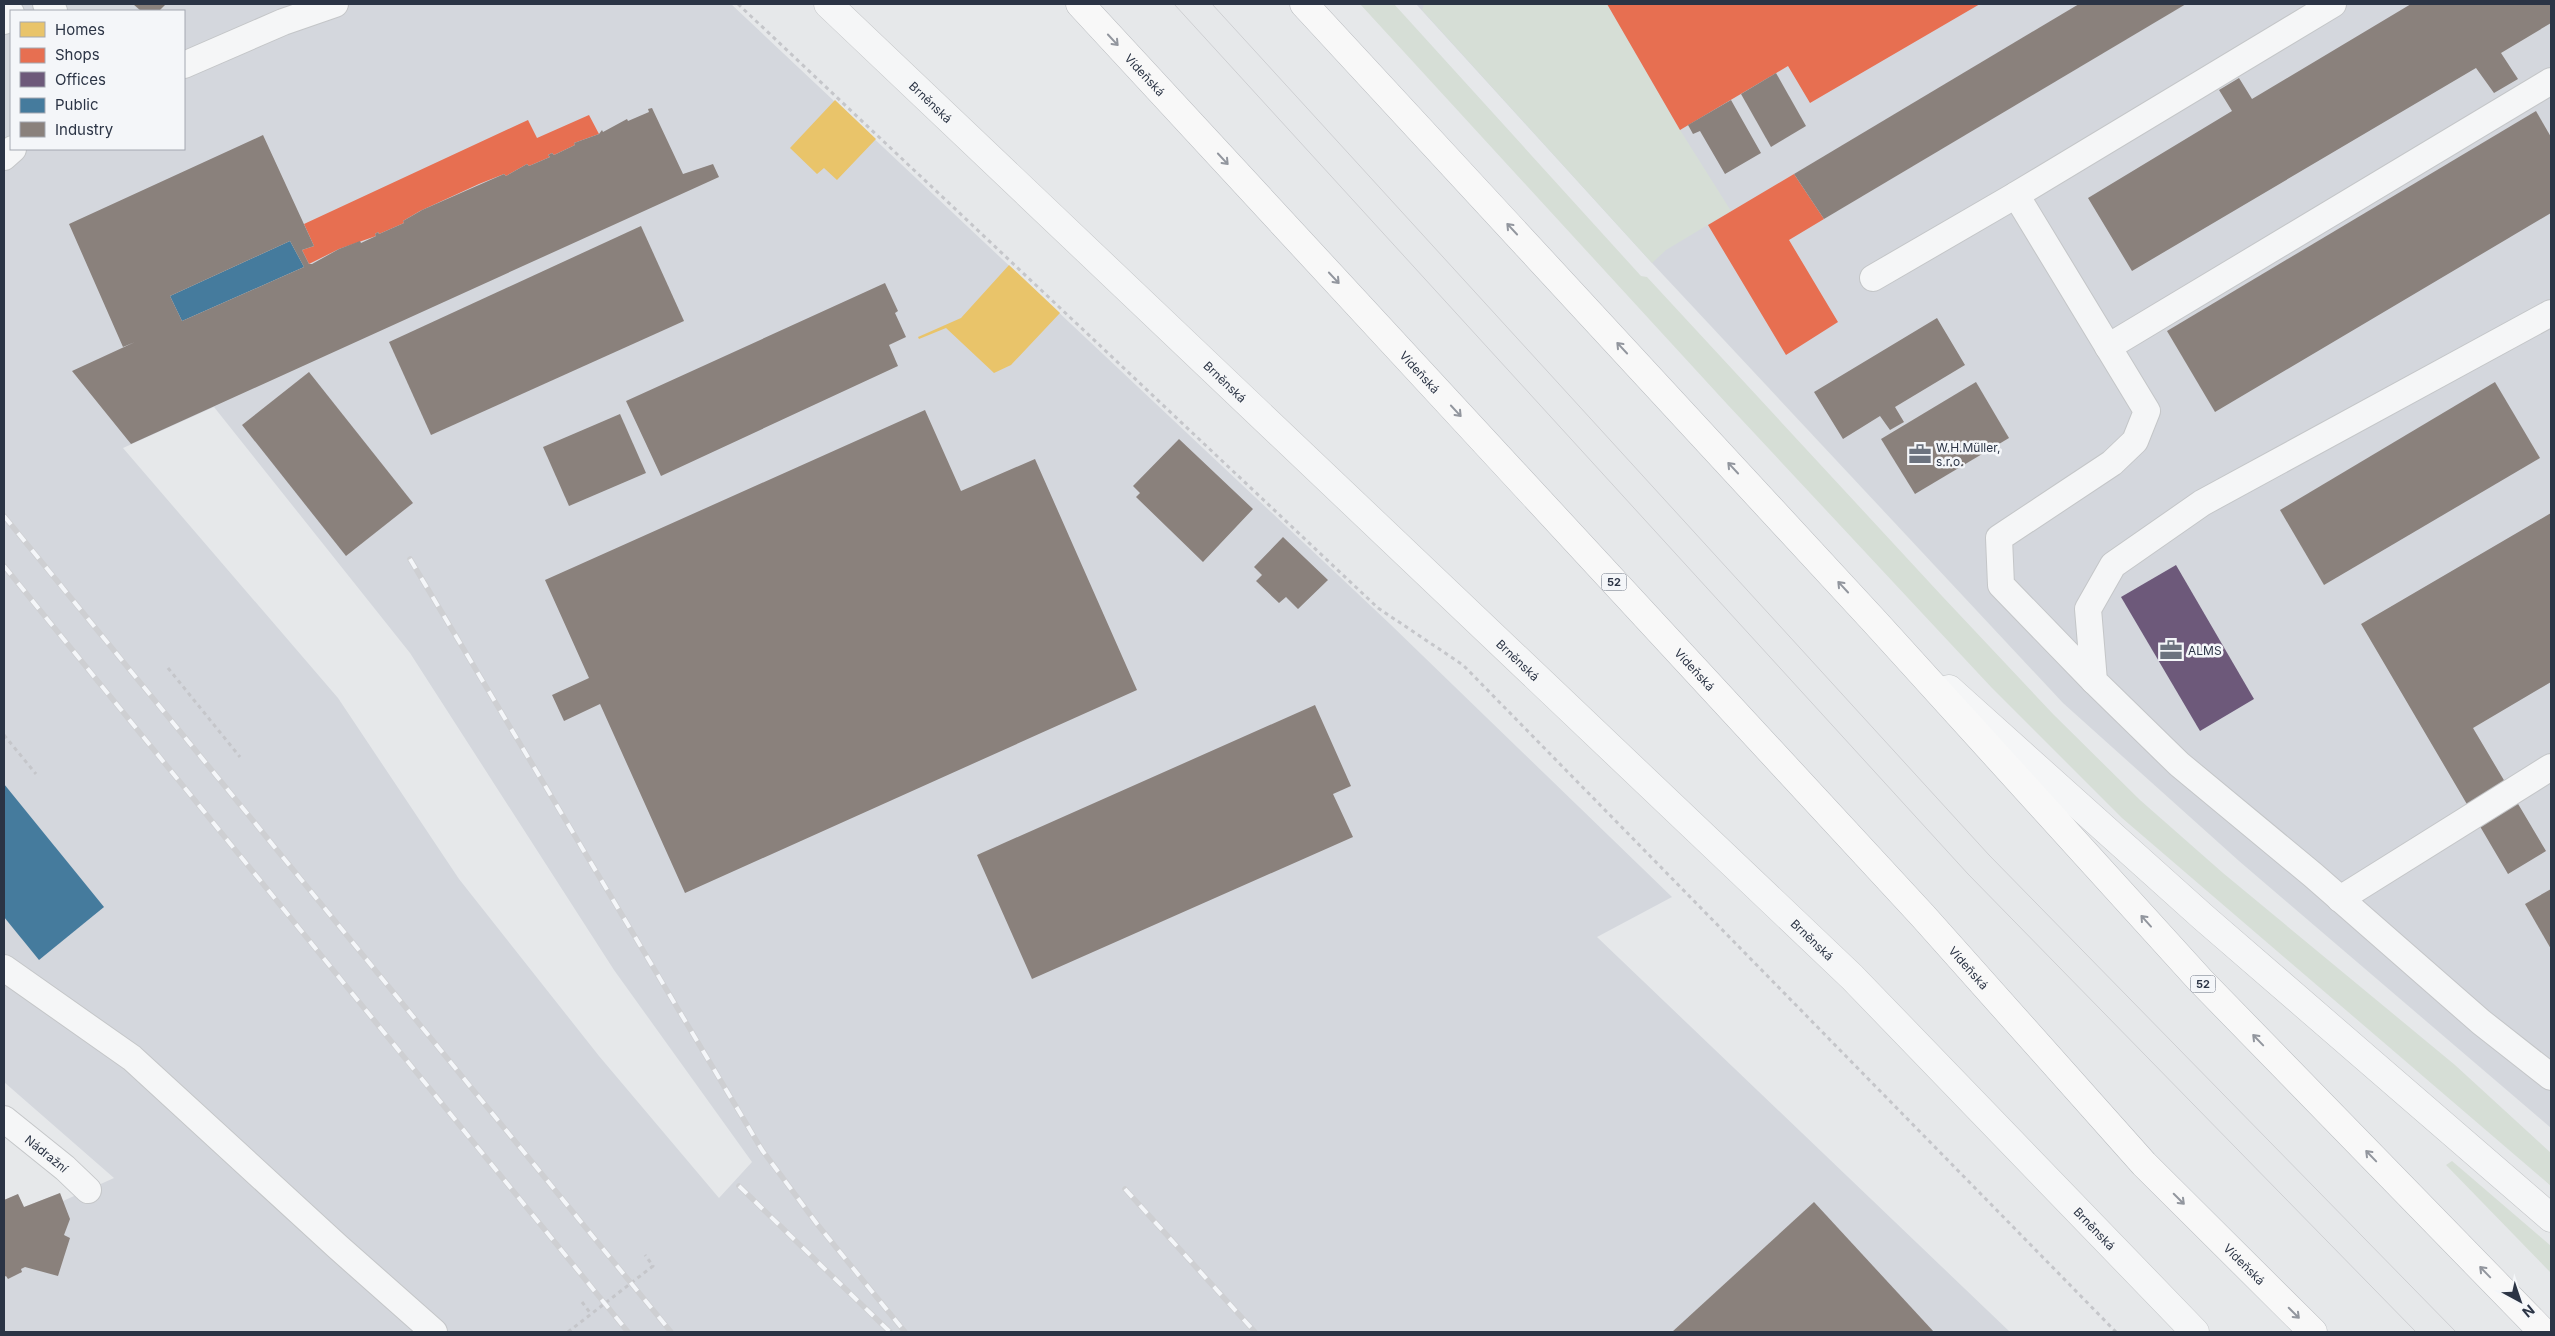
<svg xmlns="http://www.w3.org/2000/svg" width="2555" height="1336" font-family="Inter,sans-serif">
  <rect width="100%" height="100%" fill="#e6e8ea"/>
  <g fill="#d4d7dd" fill-rule="evenodd">
    <path d="M4,4H731L1390,624L1672,897L1597,937L2010,1332H4V1200L18,1194L24,1207L60,1193L63,1201L114,1178L4,1082ZM11,11H184V149H11ZM214,407L410,653L614,970L752,1162L719,1198L599,1056L459,879L338,698L123,448Z"/>
    <polygon points="1416,4 2551,4 2551,1128 2239,861 2063,703 1652,263"/>
  </g>
  <g fill="#d6ded6">
    <polygon points="1360,4 1394,4 1641,276 1647,277 1942,596 2053,714 2140,800 2223,873 2455,1065 2551,1153 2551,1186 2122,818 1991,687 1727,404"/>
    <polygon points="1424,4 1607,4 1680,130 1731,211 1666,250 1652,263 1422,10"/>
    <polygon points="2452,1161 2551,1246 2551,1273 2446,1165"/>
  </g>
  <g fill="#e9c46a">
    <polygon points="835,100 876,139 837,180 824,168 817,174 790,148"/>
    <polygon points="1009,265 1060,313 1011,365 994,373 946,328 919,339 918,337 961,318"/>
  </g>
  <g fill="#e76f51">
    <polygon points="1607,4 1980,4 1810,103 1788,66 1680,130"/>
    <polygon points="589,115 599,134 574,143 575,145 554,155 552,153 548,155 550,157 529,166 527,164 506,176 504,174 479,184 420,211 403,221 404,223 379,234 378,232 375,234 376,236 339,249 309,264 302,250 314,246 304,224 528,120 537,138"/>
    <polygon points="1794,174 1824,219 1789,240 1838,322 1786,355 1708,225"/>
  </g>
  <polygon fill="#6d597a" points="2176,565 2254,699 2200,731 2121,597"/>
  <g fill="#457b9d">
    <polygon points="290,241 304,267 182,321 170,296"/>
    <polygon points="4,784 104,907 39,960 4,917"/>
  </g>
  <g fill="#8a817c" fill-rule="evenodd">
    <polygon points="133,4 166,4 159,11 141,11"/>
    <polygon points="2079,4 2186,4 1824,219 1794,174"/>
    <polygon points="2411,4 2551,4 2551,23 2501,53 2518,79 2494,93 2476,68 2132,271 2088,198 2232,111 2219,90 2239,78 2252,99"/>
    <polygon points="1776,73 1806,126 1771,147 1741,94"/>
    <polygon points="1731,100 1761,153 1725,174 1700,131 1693,134 1688,125"/>
    <path d="M652,108L683,174L713,164L719,177L131,444L72,371L135,342L123,347L69,224L263,135L314,246L302,250L309,264H312L339,249L360,241L361,243L376,236L375,234L378,232L379,234L404,223L403,221L422,210L504,174L506,176L527,164L529,166L550,157L548,155L552,153L554,155L575,145L574,143L599,134L602,130L603,132L627,119L628,121L649,112L648,109ZM290,241L304,267L182,321L170,296Z"/>
    <polygon points="2536,111 2551,137 2551,213 2215,412 2167,331"/>
    <polygon points="641,226 684,321 431,435 389,342"/>
    <polygon points="885,283 898,311 895,313 906,337 889,345 898,366 661,476 626,401"/>
    <polygon points="1937,318 1965,365 1895,407 1904,422 1890,430 1880,416 1843,439 1814,392"/>
    <polygon points="309,372 413,503 346,556 242,425"/>
    <polygon points="1976,382 2009,438 1915,494 1881,439"/>
    <polygon points="2495,382 2540,458 2324,585 2280,510"/>
    <polygon points="925,410 961,491 1035,459 1137,690 685,893 600,704 564,721 552,695 589,678 545,580"/>
    <polygon points="620,414 646,473 569,506 543,447"/>
    <polygon points="1179,439 1253,509 1203,562 1136,497 1140,493 1133,486"/>
    <polygon points="2551,513 2551,682 2473,728 2546,851 2508,874 2361,624"/>
    <polygon points="1283,537 1328,580 1298,609 1286,597 1279,603 1256,581 1262,575 1254,567"/>
    <polygon points="1315,705 1351,786 1333,794 1353,837 1032,979 977,855"/>
    <polygon points="2551,889 2551,949 2525,904"/>
    <polygon points="60,1193 70,1219 64,1235 70,1238 58,1276 25,1267 21,1269 22,1272 8,1279 6,1276 4,1277 4,1200 18,1194 24,1207"/>
    <polygon points="1814,1202 1934,1332 1672,1332"/>
  </g>
  <g fill="none" stroke-linecap="round" stroke-linejoin="round">
    <defs>
      <g id="service">
        <polyline points="46,4 54,11"/>
        <polyline points="4,21 11,13"/>
        <polyline points="184,65 283,22 335,4"/>
        <polyline points="4,157 13,149"/>
        <polyline points="1873,278 2016,195"/>
        <polyline points="2551,313 2202,503 2113,565 2088,609 2094,681 2179,764 2313,875 2481,1022 2551,1077"/>
        <polyline points="2108,347 2551,81"/>
        <polyline points="2094,681 2001,585 1999,538 2112,463 2135,441 2147,411 2016,195 2333,4"/>
        <polyline points="2340,899 2551,767"/>
        <polyline points="4,968 132,1058 338,1247 434,1332"/>
        <path id="s1" d="M4,1119L65,1168L88,1190"/>
      </g>
      <g id="tertiary">
        <path id="s2" d="M828,4L1852,977L2195,1332"/>
        <polyline points="1949,689 2203,917 2551,1218"/>
      </g>
      <g id="trunk">
        <path id="s3" d="M1080,4L1923,916L2144,1164L2313,1332"/>
        <polyline points="1304,4 1876,623 2200,980 2543,1332"/>
      </g>
    </defs>
    <use href="#service" stroke="#c4c6c8" stroke-width="28"/>
    <use href="#tertiary" stroke="#c4c6c8" stroke-width="29"/>
    <use href="#trunk" stroke="#b8bbbf" stroke-width="29"/>
    <g stroke="#c5c6ca" stroke-width="3" stroke-dasharray="4 4" stroke-linecap="butt">
      <polyline points="738,4 1378,608 1463,665 2116,1332"/>
      <polyline points="168,668 240,757"/>
      <polyline points="4,735 36,774"/>
      <polyline points="582,1302 591,1314"/>
      <polyline points="568,1332 653,1266 645,1255"/>
    </g>
    <use href="#service" stroke="#f5f6f7" stroke-width="26"/>
    <use href="#tertiary" stroke="#f5f6f7" stroke-width="28"/>
    <use href="#trunk" stroke="#f8f8f8" stroke-width="28"/>
    <g stroke="#cecfd2" stroke-width="1">
      <polyline points="1174,4 1968,874 2416,1332"/>
      <polyline points="1212,4 1989,855 2456,1332"/>
    </g>
    <defs>
      <g id="rail">
        <polyline points="4,516 671,1332"/>
        <polyline points="410,559 762,1150 817,1224 905,1332"/>
        <polyline points="4,566 628,1332"/>
        <polyline points="739,1186 890,1332"/>
        <polyline points="1125,1189 1255,1332"/>
      </g>
    </defs>
    <use href="#rail" stroke="#cecfd2" stroke-width="5.5"/>
    <use href="#rail" stroke="#f4f6f9" stroke-width="4" stroke-dasharray="11" stroke-linecap="butt"/>
  </g>
  <defs><path id="oneway-shaft" d="M-6 0H5M1.5-3L5.5 0L1.5 3" fill="none" stroke-width="1.6" stroke-linecap="round" stroke-linejoin="round" transform="scale(1.25)"/></defs>
  <g stroke="#92969e">
    <use href="#oneway-shaft" transform="translate(1113 40) rotate(47)"/>
    <use href="#oneway-shaft" transform="translate(1223 159) rotate(47)"/>
    <use href="#oneway-shaft" transform="translate(1512 229) rotate(-133)"/>
    <use href="#oneway-shaft" transform="translate(1334 278) rotate(47)"/>
    <use href="#oneway-shaft" transform="translate(1622 348) rotate(-133)"/>
    <use href="#oneway-shaft" transform="translate(1456 411) rotate(47)"/>
    <use href="#oneway-shaft" transform="translate(1733 468) rotate(-133)"/>
    <use href="#oneway-shaft" transform="translate(1843 587) rotate(-133)"/>
    <use href="#oneway-shaft" transform="translate(2146 921) rotate(-132)"/>
    <use href="#oneway-shaft" transform="translate(2258 1040) rotate(-134)"/>
    <use href="#oneway-shaft" transform="translate(2371 1156) rotate(-134)"/>
    <use href="#oneway-shaft" transform="translate(2179 1199) rotate(45)"/>
    <use href="#oneway-shaft" transform="translate(2485 1272) rotate(-134)"/>
    <use href="#oneway-shaft" transform="translate(2294 1313) rotate(45)"/>
  </g>
  <defs>
    <symbol id="office-bare" viewBox="-9 -9 18 18"><path d="M-6-3h4V-5.5h4V-3h4V5H-6ZM-1-4.5V-3h2v-1.5ZM-6 0V1H6V0Z" fill="#6c737f" stroke="#f4f6f9" stroke-width="2.5" paint-order="stroke"/></symbol>
  </defs>
  <g fill-rule="evenodd">
    <use href="#office-bare" x="1904" y="438" width="32" height="32"/>
    <use href="#office-bare" x="2155" y="634" width="32" height="32"/>
  </g>
  <g text-anchor="middle" dominant-baseline="central" stroke-width="5" stroke-linejoin="round" paint-order="stroke">
    <g fill="#f4f6f9" stroke="#676e7b" stroke-width="1">
      <rect x="1601.5" y="573.5" width="25" height="17" rx="4"/>
      <rect x="2190.5" y="975.5" width="25" height="17" rx="4"/>
    </g>
    <g font-size="11" font-weight="bold" fill="#2b3445">
      <text x="1614" y="582">52</text>
      <text x="2203" y="984">52</text>
    </g>
    <g font-size="12" fill="#2b3445" stroke="#f4f6f9">
      <text stroke="none"><textPath href="#s3" startOffset="96">Vídeňská</textPath></text>
      <text stroke="none"><textPath href="#s2" startOffset="142">Brněnská</textPath></text>
      <text stroke="none"><textPath href="#s3" startOffset="501">Vídeňská</textPath></text>
      <text stroke="none"><textPath href="#s2" startOffset="548">Brněnská</textPath></text>
      <text stroke="none"><textPath href="#s2" startOffset="952">Brněnská</textPath></text>
      <text stroke="none"><textPath href="#s3" startOffset="906">Vídeňská</textPath></text>
      <text stroke="none"><textPath href="#s2" startOffset="1358">Brněnská</textPath></text>
      <text stroke="none"><textPath href="#s3" startOffset="1311">Vídeňská</textPath></text>
      <text stroke="none"><textPath href="#s1" startOffset="55">Nádražní</textPath></text>
      <text stroke="none"><textPath href="#s2" startOffset="1762">Brněnská</textPath></text>
      <text stroke="none"><textPath href="#s3" startOffset="1716">Vídeňská</textPath></text>
    </g>
    <g font-size="12" fill="#2b3445" stroke="#f4f6f9" text-anchor="start">
      <text x="1936" y="447">W.H.Müller,<tspan x="1936" dy="14">s.r.o.</tspan></text>
      <text x="2188" y="650">ALMS</text>
    </g>
  </g>
  <rect width="2555" height="1336" fill="none" stroke="#2b3445" stroke-width="10"/>
  <rect x="10" y="10" width="175" height="140" fill="#f4f6f9" stroke="#a4a8b1"/>
  <rect x="20" y="22" width="25" height="15" fill="#e9c46a" stroke="#a4a8b1"/>
  <text x="55" y="35" font-size="15" fill="#2b3445">Homes</text>
  <rect x="20" y="48" width="25" height="15" fill="#e76f51" stroke="#a4a8b1"/>
  <text x="55" y="60" font-size="15" fill="#2b3445">Shops</text>
  <rect x="20" y="72" width="25" height="15" fill="#6d597a" stroke="#a4a8b1"/>
  <text x="55" y="85" font-size="15" fill="#2b3445">Offices</text>
  <rect x="20" y="98" width="25" height="15" fill="#457b9d" stroke="#a4a8b1"/>
  <text x="55" y="110" font-size="15" fill="#2b3445">Public</text>
  <rect x="20" y="122" width="25" height="15" fill="#8a817c" stroke="#a4a8b1"/>
  <text x="55" y="135" font-size="15" fill="#2b3445">Industry</text>
  <g transform="translate(2520 1301) rotate(140)" stroke="#f4f6f9" stroke-width="4" paint-order="stroke">
  <path d="M0-4L9 19L0 12L-9 19Z" fill="#2b3445"/>
  <text y="-8" font-size="14" font-weight="bold" text-anchor="middle" fill="#2b3445">N</text>
  </g>
</svg>
